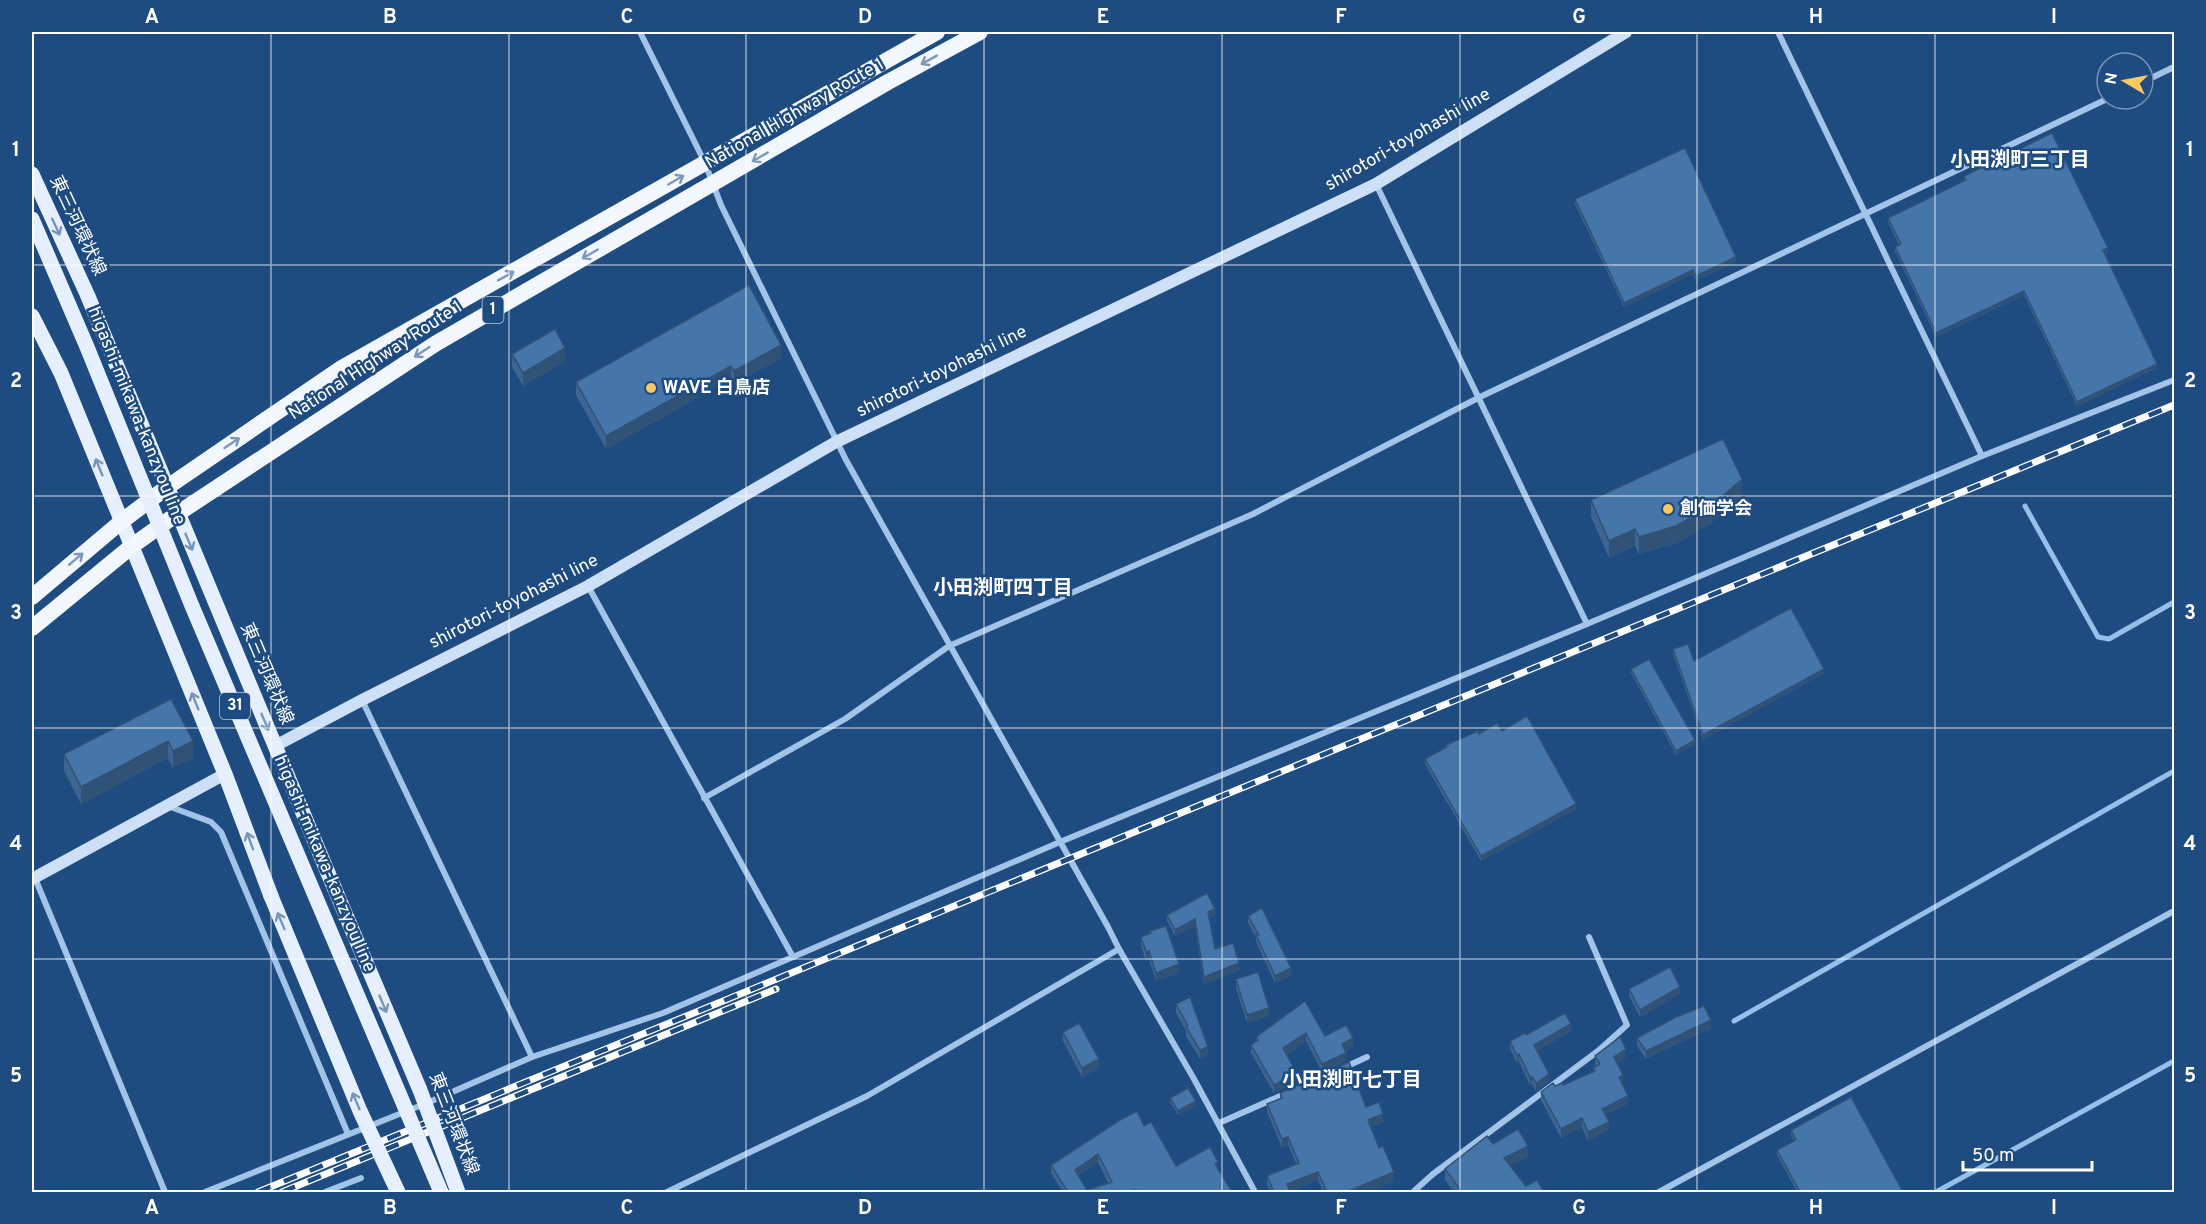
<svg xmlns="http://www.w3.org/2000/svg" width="2206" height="1224" font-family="Overpass,'Noto Sans JP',sans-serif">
  <rect width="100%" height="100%" fill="#1e4b80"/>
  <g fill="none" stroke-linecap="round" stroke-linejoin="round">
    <g stroke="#96bfea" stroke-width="5">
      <polyline points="2025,506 2098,637 2109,639 2174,602"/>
      <polyline points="1734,1021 2174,771"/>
      <polyline points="1936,1192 2174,1061"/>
    </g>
    <g stroke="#a2c4e8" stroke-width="6">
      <polyline points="640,32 705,163 721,205 846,460 1108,927 1119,949 1194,1079 1255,1192"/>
      <polyline points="2143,82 2174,67"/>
      <polyline points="1376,184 1587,624"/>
      <polyline points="1982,456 2174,380"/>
      <polyline points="704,798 845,719 949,646 1253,514 1480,397 2107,99"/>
      <polyline points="168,806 211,822 221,832 348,1134"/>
      <polyline points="35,878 165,1192"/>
      <polyline points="793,957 1060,842 1587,624 1982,456 1778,32"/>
      <polyline points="532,1057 663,1013 793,957 588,586"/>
      <polyline points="1343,1068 1367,1057"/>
      <polyline points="1296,1089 1333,1072"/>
      <polyline points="1219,1123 1287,1093"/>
      <polyline points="205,1192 427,1103 532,1057 362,700"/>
      <polyline points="325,1192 361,1178"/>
      <polyline points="667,1192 867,1096 1119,949"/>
      <polyline points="1413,1192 1433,1174 1598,1051 1627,1025 1589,937"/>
      <polyline points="1659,1192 2174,911"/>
    </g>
    <g stroke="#cde0f7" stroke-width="12">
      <polyline points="275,746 362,700 588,586 836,442 1376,184 1626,32"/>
      <polyline points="32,879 225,774"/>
    </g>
    <g stroke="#e5effe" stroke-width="15">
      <polyline points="32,174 87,294 328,873"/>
      <polyline points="32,316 61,373 225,774 271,896"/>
    </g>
    <g stroke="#f2f7fe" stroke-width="16">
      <polyline points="32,597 122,521 166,488 340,369 937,32"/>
      <polyline points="32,628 132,546 177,514 435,344 888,82 980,32"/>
    </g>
    <defs>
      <g id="rail">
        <polyline points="258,1192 2174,405"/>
        <polyline points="282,1192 776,989"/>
      </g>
    </defs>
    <use href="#rail" stroke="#fff" stroke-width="7"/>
    <use href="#rail" stroke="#1e4b80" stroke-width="4.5" stroke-dasharray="14" stroke-linecap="butt"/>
    <g stroke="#e5effe" stroke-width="15">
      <polyline points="32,219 87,347 192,606 441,1192"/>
      <polyline points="328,873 420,1090 458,1192"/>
      <polyline points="271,896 360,1111 398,1192"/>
    </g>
  </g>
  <g fill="#3c6592" fill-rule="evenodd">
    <polygon points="1964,176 2108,252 2105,254 2157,368 2077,406 2024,295 1936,337 1895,251 1895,247 1899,245 1888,222 1888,218 1964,181"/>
    <polygon points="1575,199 1736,262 1696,280 1693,274 1624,307 1575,204"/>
    <polygon points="512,354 565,361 523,386 512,367"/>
    <polygon points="781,358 734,384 731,379 606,449 576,395 576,382"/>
    <polygon points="1742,497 1710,524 1676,543 1639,554 1635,546 1609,558 1591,517 1591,500"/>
    <polygon points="1673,649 1694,661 1824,673 1703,740 1673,654"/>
    <polygon points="1631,669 1695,744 1676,755 1631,673"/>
    <polygon points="171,699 193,758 173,768 168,758 81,804 64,771 64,754"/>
    <polygon points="1502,731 1576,809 1481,861 1425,764 1425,759 1446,748 1446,745 1479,734"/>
    <polygon points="1167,915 1215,915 1209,918 1215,949 1239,970 1204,984 1195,926 1175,936 1167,921"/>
    <polygon points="1248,916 1291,975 1275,983 1256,942 1256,938 1248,923"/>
    <polygon points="1150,931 1179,973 1156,981 1149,959 1146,961 1141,946 1141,937 1150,934"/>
    <polygon points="1236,979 1269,1016 1247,1023 1236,988"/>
    <polygon points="1629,989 1680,994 1640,1017 1629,996"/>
    <polygon points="1305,1001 1325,1036 1353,1046 1345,1051 1346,1061 1322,1072 1306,1041 1287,1054 1297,1082 1274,1093 1251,1053 1251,1045 1256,1042 1256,1037"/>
    <polygon points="1176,1004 1208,1055 1200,1059 1186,1036 1186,1031 1176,1013"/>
    <polygon points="1711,1028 1646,1059 1637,1046 1637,1038"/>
    <polygon points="1063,1032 1099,1068 1082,1077 1063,1041"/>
    <polygon points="1571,1032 1537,1051 1549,1081 1536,1091 1532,1084 1530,1085 1519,1062 1517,1063 1510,1049 1510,1041 1526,1035"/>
    <polygon points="1595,1056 1626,1057 1617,1063 1623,1084 1622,1084 1628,1104 1605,1115 1609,1130 1588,1141 1582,1127 1561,1138 1541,1100 1541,1092 1563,1085 1593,1072 1593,1068 1596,1066 1595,1064"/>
    <polygon points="1326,1073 1383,1122 1371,1127 1394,1181 1366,1192 1323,1192 1318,1180 1290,1191 1290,1192 1271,1192 1267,1185 1267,1176 1296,1164 1288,1145 1282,1148 1267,1112 1267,1104 1280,1099 1280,1093 1304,1087 1326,1077"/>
    <polygon points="1170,1098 1196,1105 1178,1115 1170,1102"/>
    <path d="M1144,1126L1176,1166L1218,1169L1232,1192H1063L1051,1173V1165ZM1098,1162L1108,1183L1087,1190L1078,1176Z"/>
    <polygon points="1791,1130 1903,1192 1797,1192 1777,1155 1777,1150 1794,1141 1791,1135"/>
    <polygon points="1493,1144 1528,1157 1510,1165 1526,1186 1544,1192 1454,1192 1445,1180 1445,1169"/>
  </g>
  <g fill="#315277">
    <polygon points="2108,248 2108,252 2103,254 2103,250"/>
    <polygon points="1736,257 1736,262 1696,280 1696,276"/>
    <polygon points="1693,270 1693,274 1624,307 1624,303"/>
    <polygon points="2024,291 2024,295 1936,337 1936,333"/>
    <polygon points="781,345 781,358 734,384 734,371"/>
    <polygon points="565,348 565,361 523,386 523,373"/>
    <polygon points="2157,364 2157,368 2077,406 2077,402"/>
    <polygon points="731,366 731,379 606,449 606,436"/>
    <polygon points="1742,479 1742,497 1710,524 1676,543 1639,554 1639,537"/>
    <polygon points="1635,529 1635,546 1609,558 1609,541"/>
    <polygon points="1824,669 1824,673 1703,740 1703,735"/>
    <polygon points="1695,740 1695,744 1676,755 1676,751"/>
    <polygon points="168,741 168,758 81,804 81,787"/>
    <polygon points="193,741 193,758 173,768 173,751"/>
    <polygon points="1576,804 1576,809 1481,861 1481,856"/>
    <polygon points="1215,909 1215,915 1208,919 1208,912"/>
    <polygon points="1195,919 1195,926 1175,936 1175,930"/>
    <polygon points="1149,951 1149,959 1146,961 1146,952"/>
    <polygon points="1239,963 1239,970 1204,984 1204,977"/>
    <polygon points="1179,964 1179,973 1156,981 1156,973"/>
    <polygon points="1291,968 1291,975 1275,983 1275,976"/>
    <polygon points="1680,987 1680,994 1640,1017 1640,1010"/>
    <polygon points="1269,1008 1269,1016 1247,1023 1247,1015"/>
    <polygon points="1711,1020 1711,1028 1646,1059 1646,1051"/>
    <polygon points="1571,1024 1571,1032 1534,1053 1534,1045"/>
    <polygon points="1306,1033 1306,1041 1283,1056 1283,1048"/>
    <polygon points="1353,1038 1353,1046 1342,1052 1342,1044"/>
    <polygon points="1208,1047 1208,1055 1200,1059 1200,1050"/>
    <polygon points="1626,1049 1626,1057 1614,1065 1614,1057"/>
    <polygon points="1346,1053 1346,1061 1322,1072 1322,1064"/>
    <polygon points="1519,1054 1519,1062 1517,1063 1517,1056"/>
    <polygon points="1099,1059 1099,1068 1082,1077 1082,1068"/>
    <polygon points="1297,1074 1297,1082 1274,1093 1274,1085"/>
    <polygon points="1549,1074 1549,1081 1536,1091 1536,1083"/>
    <polygon points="1623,1075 1623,1084 1619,1086 1619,1077"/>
    <polygon points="1530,1077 1532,1077 1532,1084 1530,1085"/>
    <polygon points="1628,1096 1628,1104 1602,1117 1602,1109"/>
    <polygon points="1196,1101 1196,1105 1178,1115 1178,1111"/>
    <polygon points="1383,1114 1383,1122 1368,1128 1368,1120"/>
    <polygon points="1582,1118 1582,1127 1561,1138 1561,1129"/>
    <polygon points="1609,1122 1609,1130 1588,1141 1588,1132"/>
    <polygon points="1288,1137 1288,1145 1282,1148 1282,1139"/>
    <polygon points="1528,1146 1528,1157 1504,1169 1504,1158"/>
    <polygon points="1098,1154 1098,1162 1075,1178 1075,1170"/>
    <polygon points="1318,1172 1318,1180 1287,1192 1287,1184"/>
    <polygon points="1394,1172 1394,1181 1366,1192 1349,1192 1349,1191"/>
  </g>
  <g fill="#4675aa" stroke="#315277" stroke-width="1.5" fill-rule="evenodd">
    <polygon points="2052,133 2108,248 2103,250 2157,364 2077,402 2024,291 1936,333 1895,247 1901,244 1888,218 1966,180 1964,176"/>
    <polygon points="1685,148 1736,257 1696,276 1693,270 1624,303 1575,199"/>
    <polygon points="749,285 781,345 734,371 731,366 606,436 576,382"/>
    <polygon points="555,329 565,348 523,373 512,354"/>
    <polygon points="1723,439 1742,479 1710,507 1676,526 1639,537 1635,529 1609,541 1591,500"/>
    <polygon points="1791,608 1824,669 1703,735 1673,649 1688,644 1694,661"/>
    <polygon points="1649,659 1695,740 1676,751 1631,669"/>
    <polygon points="171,699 193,741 173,751 168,741 81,787 64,754"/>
    <polygon points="1527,716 1576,804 1481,856 1425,759 1447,747 1446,745 1478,731 1479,734 1497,723 1502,731"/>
    <polygon points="1207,893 1215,909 1208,912 1215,949 1233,943 1239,963 1204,977 1195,919 1175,930 1167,915"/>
    <polygon points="1262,908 1291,968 1275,976 1256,935 1259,935 1248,916"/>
    <polygon points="1166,926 1179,964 1156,973 1149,951 1146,952 1141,937 1151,933 1150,931"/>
    <polygon points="1670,967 1680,987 1640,1010 1629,989"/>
    <polygon points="1258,972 1269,1008 1247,1015 1236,979"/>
    <polygon points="1190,997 1208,1047 1200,1050 1186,1027 1188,1026 1176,1004"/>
    <polygon points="1305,1001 1325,1036 1346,1025 1353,1038 1342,1044 1346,1053 1322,1064 1306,1033 1283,1048 1297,1074 1274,1085 1251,1045 1258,1040 1256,1037"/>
    <polygon points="1704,1006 1711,1020 1646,1051 1637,1038 1676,1017"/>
    <polygon points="1565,1013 1571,1024 1534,1045 1549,1074 1536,1083 1532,1077 1530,1077 1519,1054 1517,1056 1510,1041 1525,1033 1526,1035"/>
    <polygon points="1079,1023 1099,1059 1082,1068 1063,1032"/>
    <polygon points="1620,1037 1626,1049 1614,1057 1623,1075 1619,1077 1628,1096 1602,1109 1609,1122 1588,1132 1582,1118 1561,1129 1541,1092 1553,1083 1555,1086 1562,1083 1563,1085 1595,1071 1593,1068 1600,1064 1595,1056"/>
    <polygon points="1349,1062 1366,1107 1379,1102 1383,1114 1368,1120 1379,1148 1383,1146 1394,1172 1349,1191 1350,1192 1327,1192 1318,1172 1287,1184 1290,1192 1274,1192 1267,1176 1299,1163 1288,1137 1282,1139 1267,1104 1282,1098 1280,1093 1302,1083 1304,1087 1328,1076 1326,1073"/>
    <polygon points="1188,1088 1196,1101 1178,1111 1170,1098"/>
    <polygon points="1851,1097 1903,1192 1800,1192 1777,1150 1796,1140 1791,1130"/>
    <path d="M1137,1111L1144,1126L1151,1122L1176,1166L1210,1147L1218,1162L1215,1164L1232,1192H1137L1136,1190L1130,1192H1068L1051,1165L1120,1120ZM1098,1154L1112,1182L1087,1190L1075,1170Z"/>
    <polygon points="1518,1129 1528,1146 1504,1158 1526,1186 1537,1180 1544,1192 1462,1192 1445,1169 1487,1136 1493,1144"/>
  </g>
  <defs><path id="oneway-shaft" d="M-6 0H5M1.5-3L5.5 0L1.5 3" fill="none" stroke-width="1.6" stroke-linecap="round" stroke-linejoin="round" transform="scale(1.5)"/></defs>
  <g stroke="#7d98b9">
    <use href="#oneway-shaft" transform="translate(929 60) rotate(151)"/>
    <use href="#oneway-shaft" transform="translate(760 157) rotate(150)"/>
    <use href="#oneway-shaft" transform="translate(676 180) rotate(-30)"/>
    <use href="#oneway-shaft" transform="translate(590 254) rotate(150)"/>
    <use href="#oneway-shaft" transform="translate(506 276) rotate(-29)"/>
    <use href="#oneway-shaft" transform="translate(422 352) rotate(147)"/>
    <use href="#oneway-shaft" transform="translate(232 443) rotate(-34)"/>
    <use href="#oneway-shaft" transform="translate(76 559) rotate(-40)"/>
  </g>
  <g stroke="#7895b9">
    <use href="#oneway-shaft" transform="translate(56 227) rotate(65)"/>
    <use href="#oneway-shaft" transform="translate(99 467) rotate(-112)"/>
    <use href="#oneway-shaft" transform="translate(189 542) rotate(67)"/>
    <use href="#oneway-shaft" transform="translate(195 701) rotate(-112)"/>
    <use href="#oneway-shaft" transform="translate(265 722) rotate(67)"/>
    <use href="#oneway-shaft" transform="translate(250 841) rotate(-110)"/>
    <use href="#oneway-shaft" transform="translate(281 921) rotate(-113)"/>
    <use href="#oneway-shaft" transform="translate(383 1004) rotate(67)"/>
    <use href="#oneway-shaft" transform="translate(356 1101) rotate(-113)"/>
  </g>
  <path fill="none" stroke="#fff" stroke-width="1.5" stroke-opacity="0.55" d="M271,32V1192M509,32V1192M746,32V1192M984,32V1192M1222,32V1192M1460,32V1192M1697,32V1192M1935,32V1192M32,265H2174M32,496H2174M32,728H2174M32,959H2174"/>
  <g fill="#f8c861" stroke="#1e4b80" stroke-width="2">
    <circle cx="651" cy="388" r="6"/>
    <circle cx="1668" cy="509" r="6"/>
  </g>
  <g text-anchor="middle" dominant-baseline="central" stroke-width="5" stroke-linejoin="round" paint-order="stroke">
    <g fill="#1e4b80" stroke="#bcc9d9" stroke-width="1.5">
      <rect x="482.5" y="297" width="21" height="26" rx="4.5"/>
      <rect x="220" y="693" width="30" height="26" rx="4.5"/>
    </g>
    <g font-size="16" font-weight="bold" fill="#fff">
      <text x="493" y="310">1</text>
      <text x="235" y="706">31</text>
    </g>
    <g font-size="18" fill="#fff" stroke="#1e4b80">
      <text transform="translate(795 114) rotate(-30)">National Highway Route 1</text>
      <text transform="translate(1408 140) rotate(-30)">shirotori-toyohashi line</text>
      <text transform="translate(77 226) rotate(65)">東三河環状線</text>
      <text transform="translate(376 361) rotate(-33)">National Highway Route 1</text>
      <text transform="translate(942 372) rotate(-26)">shirotori-toyohashi line</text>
      <text transform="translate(136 416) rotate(68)">higashi-mikawa-kanzyou line</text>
      <text transform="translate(514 602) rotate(-27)">shirotori-toyohashi line</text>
      <text transform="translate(266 674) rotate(67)">東三河環状線</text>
      <text transform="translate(324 864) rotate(67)">higashi-mikawa-kanzyou line</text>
      <text transform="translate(453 1124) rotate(69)">東三河環状線</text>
    </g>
    <g font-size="18" font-weight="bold" fill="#fff" stroke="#1e4b80" text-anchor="start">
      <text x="663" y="388">WAVE 白鳥店</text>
      <text x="1680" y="509">創価学会</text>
    </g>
    <g font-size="20" font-weight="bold" fill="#fff" stroke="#1e4b80">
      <text x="2020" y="161">小田渕町三丁目</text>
      <text x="1003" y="589">小田渕町四丁目</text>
      <text x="1352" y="1081">小田渕町七丁目</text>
    </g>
  </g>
  <rect width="2206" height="1224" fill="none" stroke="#1e4b80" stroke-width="66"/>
  <g transform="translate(2125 81) rotate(280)"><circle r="28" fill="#1e4b80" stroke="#7893b3" stroke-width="1.5"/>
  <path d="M0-4.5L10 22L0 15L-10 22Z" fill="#f8c861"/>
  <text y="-9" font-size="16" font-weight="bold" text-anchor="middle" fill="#ffffff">N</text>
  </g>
  <path d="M1963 1161v9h129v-9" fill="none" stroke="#ffffff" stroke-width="3"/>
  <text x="1972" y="1161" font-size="18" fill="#ffffff" stroke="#1e4b80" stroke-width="4.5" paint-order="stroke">50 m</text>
  <rect x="33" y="33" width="2140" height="1158" fill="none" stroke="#fff" stroke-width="2"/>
  <g font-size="20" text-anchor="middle" font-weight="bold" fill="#fff">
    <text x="152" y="23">A</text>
    <text x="390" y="23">B</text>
    <text x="627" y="23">C</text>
    <text x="865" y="23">D</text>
    <text x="1103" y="23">E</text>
    <text x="1341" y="23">F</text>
    <text x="1579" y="23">G</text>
    <text x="1816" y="23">H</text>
    <text x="2054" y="23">I</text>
    <text x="16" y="156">1</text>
    <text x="2190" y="156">1</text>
    <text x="16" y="387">2</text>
    <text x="2190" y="387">2</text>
    <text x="16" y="619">3</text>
    <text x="2190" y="619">3</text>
    <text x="16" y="850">4</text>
    <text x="2190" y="850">4</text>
    <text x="16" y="1082">5</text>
    <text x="2190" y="1082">5</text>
    <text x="152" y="1214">A</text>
    <text x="390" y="1214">B</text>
    <text x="627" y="1214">C</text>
    <text x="865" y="1214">D</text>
    <text x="1103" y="1214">E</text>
    <text x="1341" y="1214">F</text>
    <text x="1579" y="1214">G</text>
    <text x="1816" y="1214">H</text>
    <text x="2054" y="1214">I</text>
  </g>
</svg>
